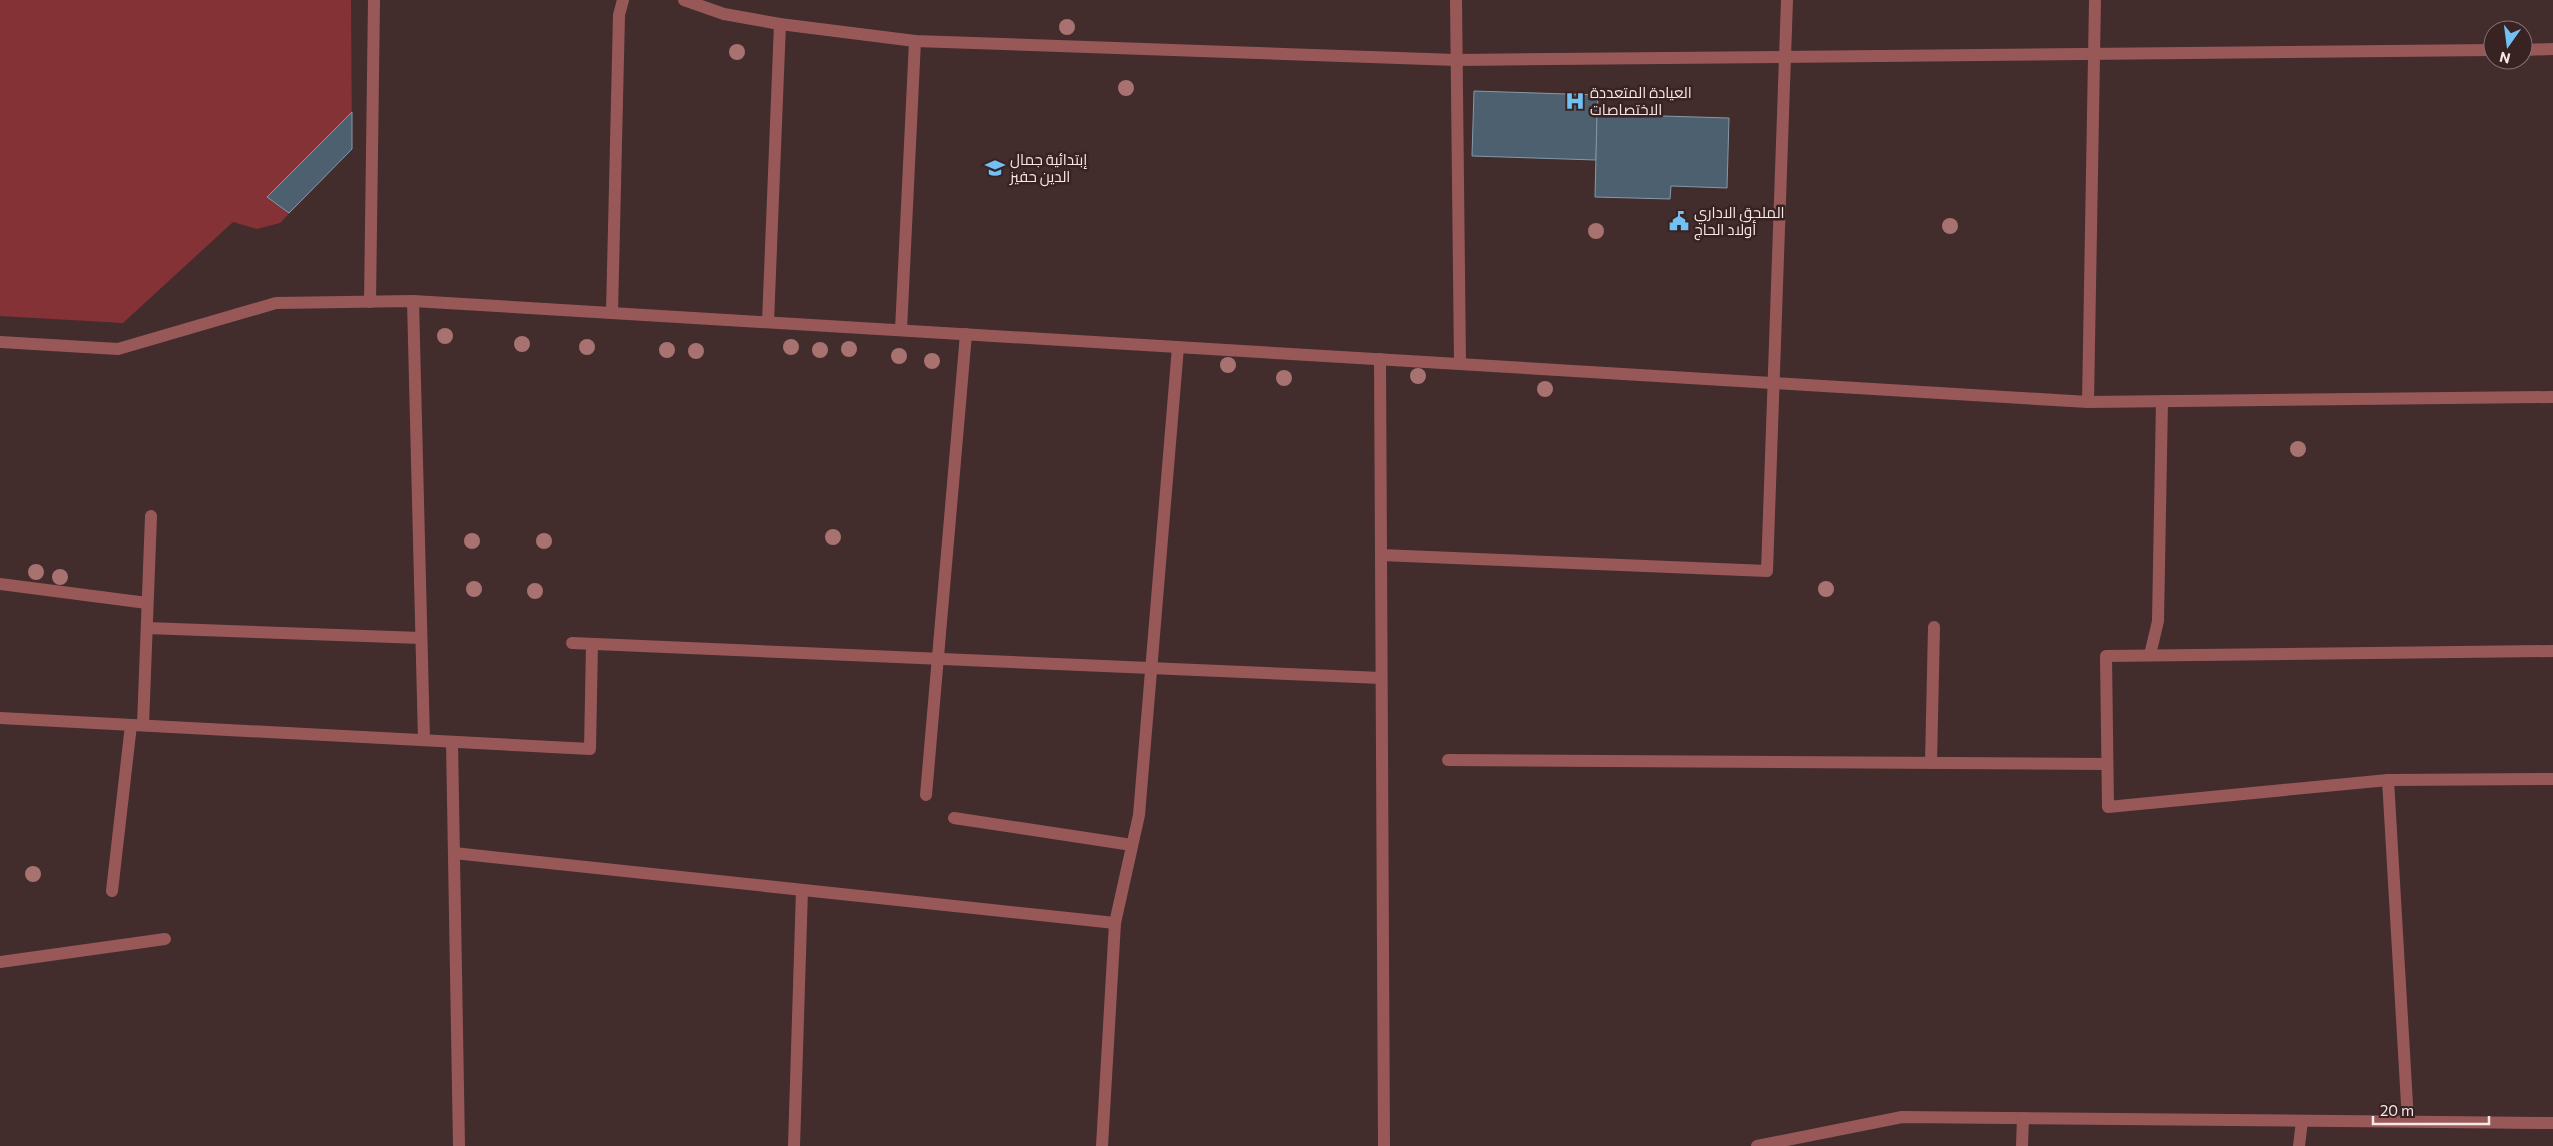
<svg xmlns="http://www.w3.org/2000/svg" width="2553" height="1146" font-family="Commissioner,Cairo,sans-serif">
  <rect width="100%" height="100%" fill="#432c2c"/>
  <polygon fill="#843236" points="0,0 351,0 352,149 280,223 257,229 233,222 123,323 0,316"/>
  <g fill="#4c606f" stroke="#849aa9">
    <polygon points="1474,91 1598,95 1596,160 1472,156"/>
    <polygon points="352,112 352,149 289,213 267,197"/>
    <polygon points="1597,114 1729,118 1727,188 1671,186 1670,199 1595,197"/>
  </g>
  <g fill="none" stroke-linecap="round" stroke-linejoin="round">
    <g stroke="#985858" stroke-width="12">
      <polyline points="684,0 724,14 780,24 915,41 1456,60 2493,50"/>
      <polyline points="1456,0 1460,364"/>
      <polyline points="2523,50 2553,49"/>
      <polyline points="413,301 424,740"/>
      <polyline points="370,302 374,0"/>
      <polyline points="612,313 619,15 623,0"/>
      <polyline points="768,322 780,24"/>
      <polyline points="901,330 915,41"/>
      <polyline points="0,342 118,349 276,303 413,301 2088,402 2553,397"/>
      <polyline points="1380,359 1384,1146"/>
      <polyline points="2088,402 2095,0"/>
      <polyline points="1381,555 1767,571 1787,0"/>
      <polyline points="0,584 147,603"/>
      <polyline points="147,628 421,638"/>
      <polyline points="572,643 1381,678"/>
      <polyline points="2553,651 2106,656 2108,807 2388,780 2553,779"/>
      <polyline points="2150,655 2158,621 2162,401"/>
      <polyline points="0,718 590,749 592,644"/>
      <polyline points="143,725 151,516"/>
      <polyline points="452,742 459,1146"/>
      <polyline points="1448,760 2107,764"/>
      <polyline points="1931,763 1934,627"/>
      <polyline points="2388,780 2408,1121"/>
      <polyline points="926,795 966,334"/>
      <polyline points="954,818 1132,845"/>
      <polyline points="454,853 1115,923"/>
      <polyline points="112,891 131,725"/>
      <polyline points="0,962 165,939"/>
      <polyline points="794,1146 802,890"/>
      <polyline points="1102,1146 1115,923 1139,815 1178,347"/>
      <polyline points="1757,1146 1902,1117 2553,1123"/>
      <polyline points="2022,1146 2023,1118"/>
      <polyline points="2299,1146 2302,1121"/>
    </g>
  </g>
  <g fill="#a87271">
    <circle cx="1067" cy="27" r="8"/>
    <circle cx="737" cy="52" r="8"/>
    <circle cx="1126" cy="88" r="8"/>
    <circle cx="1950" cy="226" r="8"/>
    <circle cx="1596" cy="231" r="8"/>
    <circle cx="445" cy="336" r="8"/>
    <circle cx="522" cy="344" r="8"/>
    <circle cx="587" cy="347" r="8"/>
    <circle cx="791" cy="347" r="8"/>
    <circle cx="849" cy="349" r="8"/>
    <circle cx="667" cy="350" r="8"/>
    <circle cx="820" cy="350" r="8"/>
    <circle cx="696" cy="351" r="8"/>
    <circle cx="899" cy="356" r="8"/>
    <circle cx="932" cy="361" r="8"/>
    <circle cx="1228" cy="365" r="8"/>
    <circle cx="1418" cy="376" r="8"/>
    <circle cx="1284" cy="378" r="8"/>
    <circle cx="1545" cy="389" r="8"/>
    <circle cx="2298" cy="449" r="8"/>
    <circle cx="833" cy="537" r="8"/>
    <circle cx="472" cy="541" r="8"/>
    <circle cx="544" cy="541" r="8"/>
    <circle cx="36" cy="572" r="8"/>
    <circle cx="60" cy="577" r="8"/>
    <circle cx="474" cy="589" r="8"/>
    <circle cx="1826" cy="589" r="8"/>
    <circle cx="535" cy="591" r="8"/>
    <circle cx="33" cy="874" r="8"/>
  </g>
  <defs>
    <symbol id="hospital-bare" viewBox="-9 -9 18 18"><path d="M-5-5h3v3.5h4V-5h3V5h-3V1.5h-4V5h-3Z" fill="#72c1f5" stroke="#382222" stroke-width="2.5" paint-order="stroke"/></symbol>
    <symbol id="school-bare" viewBox="-9 -9 18 18"><path d="M0-5L7-2L0 1L-7-2ZM-4 1L0 2.5L4 1V4Q0 6-4 4Z" fill="#72c1f5" stroke="#382222" stroke-width="2.5" paint-order="stroke"/></symbol>
    <symbol id="civic-bare" viewBox="-9 -9 18 18"><path d="M-.6-6.5H3V-4.5H.6V-3L4-1V1h2V6H-6V1h2V-1L-.6-3ZM-1.2 2.5V6h2.4V2.5Z" fill="#72c1f5" stroke="#382222" stroke-width="2.5" paint-order="stroke"/></symbol>
  </defs>
  <g fill-rule="evenodd">
    <use href="#hospital-bare" x="1561" y="87" width="28" height="28"/>
    <use href="#school-bare" x="981" y="154" width="28" height="28"/>
    <use href="#civic-bare" x="1665" y="207" width="28" height="28"/>
  </g>
  <g text-anchor="middle" dominant-baseline="central" stroke-width="5" stroke-linejoin="round" paint-order="stroke">
    <g font-size="15" fill="#f7e7e7" stroke="#382222" text-anchor="start">
      <text x="1590" y="92">العيادة المتعددة<tspan x="1590" dy="17">الاختصاصات</tspan></text>
      <text x="1010" y="159">إبتدائية جمال<tspan x="1010" dy="17">الدين حفيز</tspan></text>
      <text x="1694" y="212">الملحق الاداري<tspan x="1694" dy="17">أولاد الحاج</tspan></text>
    </g>
  </g>
  <g transform="translate(2508 45) rotate(194)"><circle r="24" fill="#382222" stroke="#847171"/>
  <path d="M0-4L9 19L0 12L-9 19Z" fill="#72c1f5"/>
  <text y="-8" font-size="14" font-weight="bold" text-anchor="middle" fill="#f7e7e7">N</text>
  </g>
  <path d="M2373 1116v8h116v-8" fill="none" stroke="#f7e7e7" stroke-width="2.5"/>
  <text x="2380" y="1116" font-size="15" fill="#f7e7e7" stroke="#382222" stroke-width="4" paint-order="stroke">20 m</text>
</svg>
